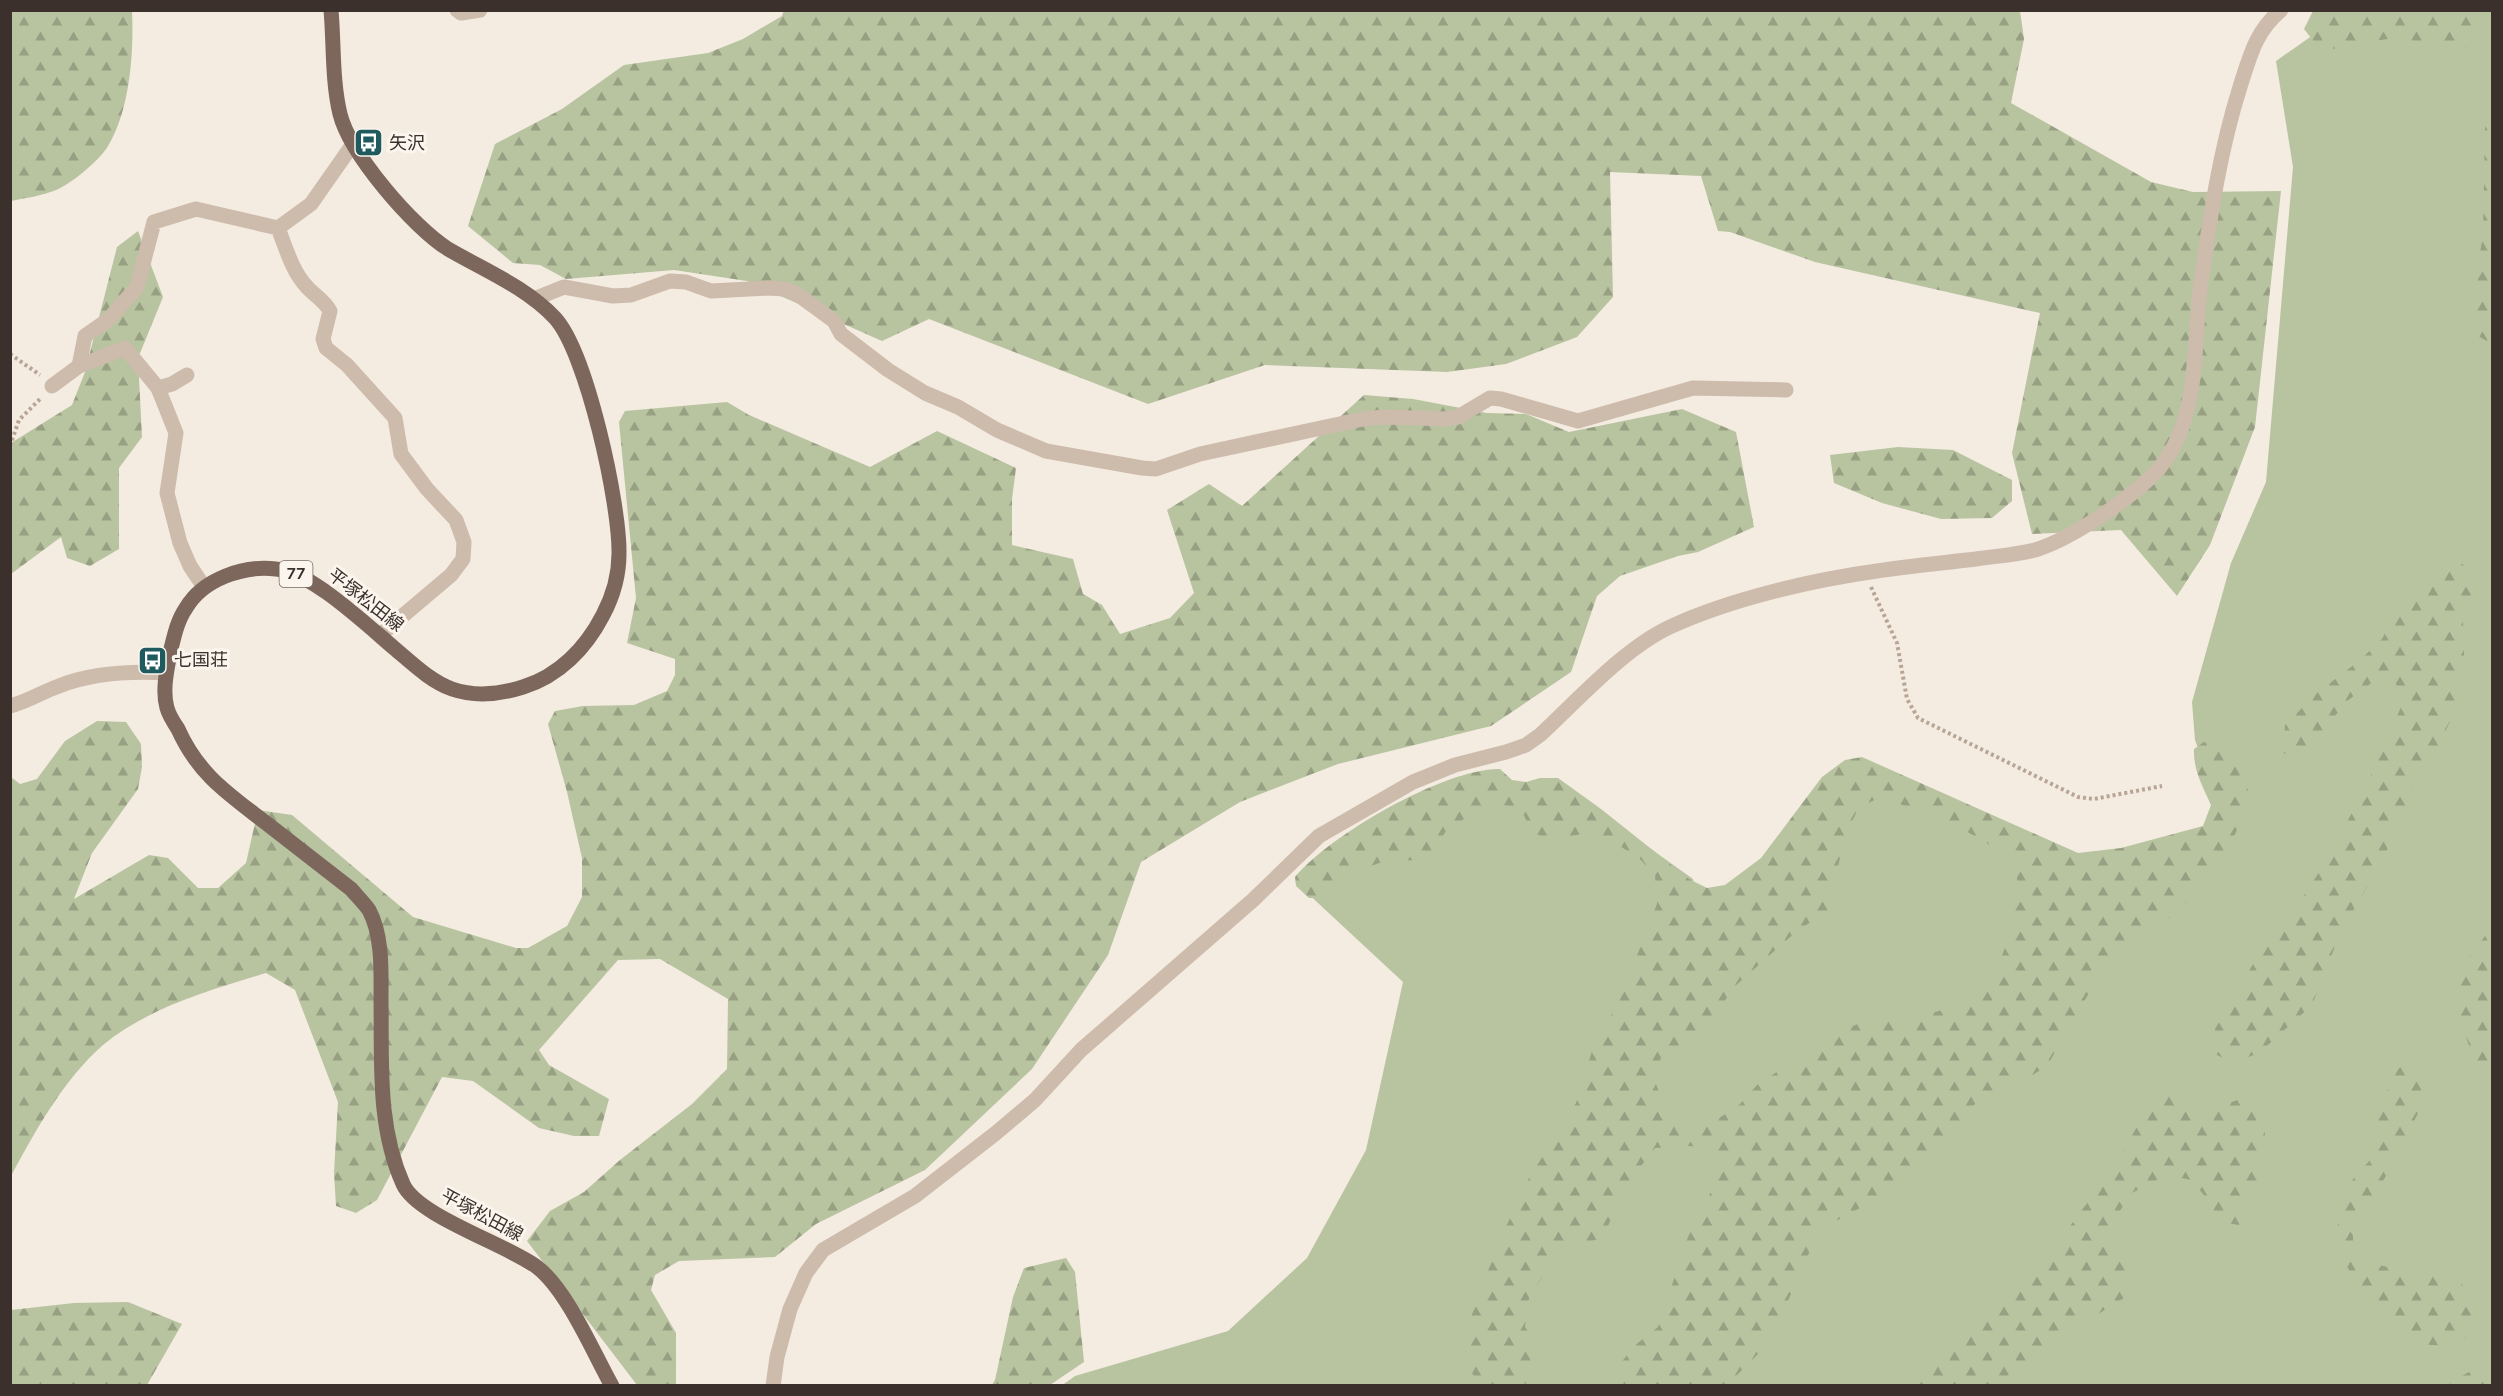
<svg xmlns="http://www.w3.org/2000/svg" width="2503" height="1396" font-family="'Nunito Sans','Noto Sans JP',sans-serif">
  <defs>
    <pattern id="forest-firs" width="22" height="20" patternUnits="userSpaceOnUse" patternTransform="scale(1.5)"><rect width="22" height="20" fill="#b8c4a0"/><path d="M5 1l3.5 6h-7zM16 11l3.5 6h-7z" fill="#97a083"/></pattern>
  </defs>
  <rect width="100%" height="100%" fill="#f4ebe1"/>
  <polygon fill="#b8c4a0" points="2342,11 2492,11 2492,1385 1061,1386 1075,1376 1228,1331 1307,1258 1366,1150 1403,982 1304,890 1495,779 1602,814 1693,879 1699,912 1866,776 2091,865 2209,832 2218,802 2195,740 2192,702 2231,563 2266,482 2293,167 2276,61 2336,19"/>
  <g fill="url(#forest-firs)" fill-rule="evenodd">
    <polygon points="784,10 2020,11 2024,39 2011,103 2151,182 2193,192 2281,191 2255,427 2210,545 2177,596 2121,530 2032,534 2012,453 2040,313 1815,262 1730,232 1718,231 1701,176 1610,172 1613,297 1577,337 1506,364 1447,372 1265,365 1148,404 929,319 882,341 747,281 674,270 566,279 540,265 513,263 468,226 495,144 562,109 624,65 708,53 743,39 782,16"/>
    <path d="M10,11H132C134,52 130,110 108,146C100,160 71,184 56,190C42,196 25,198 11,201Z"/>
    <polygon points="2313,11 2313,10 2483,11 2475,40 2460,52 2398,37 2321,51 2304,29"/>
    <polygon points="2492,115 2492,344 2478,336 2473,293 2483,235 2485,127"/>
    <polygon points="138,231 163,297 138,358 142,437 119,468 119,549 90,566 67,558 61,537 11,574 11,443 72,405 85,372 117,247"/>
    <path d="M1364,395L1413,399L1487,413L1526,414L1569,432L1682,409L1736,432L1754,527L1698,552L1678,556L1620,576L1597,596L1571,672L1491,726L1338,764L1240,802L1141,862L1108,955L1032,1069L925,1170L816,1224L775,1257L679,1261L655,1275L651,1290L676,1333V1385H637L527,1241L550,1211L584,1192L620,1160L692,1104L727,1069L728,999L660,959L618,960L539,1050L549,1065L609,1099L599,1136H574L539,1128L473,1081L442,1077L377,1200L356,1213L336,1206L334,1173L338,1102L295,990L266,973C211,990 149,1007 103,1045C63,1080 36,1130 11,1176V777L20,784L37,779L65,741L97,721L126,722L141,744L142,767L138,789L92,853L74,899L149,855L168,858L198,888H218L246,863L258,810L292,815L413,917L516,948H528L567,926L582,897V858L567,792L548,724L555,711L583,706L634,705L667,691L675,675V659L627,643L636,598L619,422L625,411L727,402L749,415L870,467L937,431L1016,468L1012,499V545L1073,559L1083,594L1102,605L1120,634L1170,618L1194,593L1167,510L1209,484L1242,506Z"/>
    <polygon points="1898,447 1953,450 2012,480 2012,501 1992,518 1941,519 1882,503 1834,483 1830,455"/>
    <polygon points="2462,564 2476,574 2476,588 2461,610 2464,630 2464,667 2456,708 2441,741 2419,772 2383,860 2341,931 2312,1005 2259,1053 2233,1063 2215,1054 2215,1029 2260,952 2295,909 2318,874 2363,793 2402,705 2404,692 2391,680 2374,681 2347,701 2301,758 2283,753 2285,725 2317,693 2359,661 2382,639 2398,608 2434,573"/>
    <path d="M2204,742L2224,746L2239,770L2251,796L2231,844L2213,876L2172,915L2139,942L2108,960L2047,1066L2029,1077L1992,1093L1968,1109L1942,1148L1886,1194L1819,1230L1784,1310L1760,1352L1727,1385H1616L1617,1368L1634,1346L1658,1327L1688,1237L1718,1178V1154L1691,1146L1655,1148L1621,1192L1604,1237L1570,1248L1549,1265L1528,1301L1525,1327L1536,1342L1532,1380L1523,1385H1480L1468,1367L1469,1323L1479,1294L1500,1240L1526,1183L1576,1103L1592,1051L1620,999L1657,904L1655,876L1641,860L1620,846L1598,834H1581L1554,840L1532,833L1521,809L1499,804L1473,814L1447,829L1436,848L1421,860L1384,861L1359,871L1323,898H1309L1296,886L1295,877C1330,835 1445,768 1500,769L1512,780L1526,782L1540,778H1558L1601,809L1689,879L1707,888L1725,885L1761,858L1822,777L1845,760L1862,757L2078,853L2121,848L2203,826L2211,805C2203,787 2193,770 2194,749ZM1877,799C1927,808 1976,833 2017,864V902L2006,945L1993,979L1949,1008L1911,1019L1862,1022L1829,1037L1757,1085L1739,1105L1713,1122L1685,1123L1665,1107L1654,1079L1663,1051L1688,1043L1716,1014L1734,987L1797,931L1828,911L1845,836L1859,807Z"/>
    <polygon points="2492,927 2492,1078 2479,1073 2462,1026 2454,984 2471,954"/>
    <path d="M2415,1062C2421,1074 2425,1088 2423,1102C2421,1109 2416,1117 2413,1123C2397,1159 2378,1193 2353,1223V1250L2369,1263L2425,1275L2453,1276L2470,1292L2481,1323L2456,1347L2420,1344L2390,1328L2362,1294L2337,1248L2339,1195L2370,1160L2379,1111L2396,1069Z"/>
    <path d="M2168,1090L2180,1096L2190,1112L2208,1117L2229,1103L2249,1096C2253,1100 2259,1105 2261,1111C2273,1149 2257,1191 2239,1225L2220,1222L2210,1203L2192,1180L2166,1175L2132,1193L2113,1221L2111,1242L2125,1254L2136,1273L2124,1298L2074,1329L2038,1359L1990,1385H1908L2062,1237L2116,1164L2148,1107Z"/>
    <polygon points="1066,1258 1075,1272 1084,1362 1050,1385 992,1385 995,1380 1013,1297 1024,1268"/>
    <polygon points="128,1302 182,1324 147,1385 11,1385 11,1310 74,1303"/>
    <polygon points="2492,1358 2492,1385 2448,1385 2452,1382"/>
  </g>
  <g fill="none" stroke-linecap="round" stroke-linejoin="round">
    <g stroke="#b9a596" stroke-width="4" stroke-dasharray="3 3" stroke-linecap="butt">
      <polyline points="10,354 40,375"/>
      <polyline points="10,446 19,420 42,397"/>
      <polyline points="1871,587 1897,643 1907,699 1918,718 2078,797 2094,799 2162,786"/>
    </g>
    <g stroke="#cdbbac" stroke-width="15">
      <polyline points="457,10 461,13 480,10"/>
      <polyline points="278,228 311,204 353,144"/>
      <polyline points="534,299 564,287 613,296 631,295 670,281 686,282 711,291 769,288 784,289 797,294 834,321 841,334 888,370 925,393 958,407 997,430 1046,451 1142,468 1156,469 1200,454 1363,419 1385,417 1446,419 1458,417 1490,398 1501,399 1578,421 1693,388 1786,390"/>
      <path d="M79,366L85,336L108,320L137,287L154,222L196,209L278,228C286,248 292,271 307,287C315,296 324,300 330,311L323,339L326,348L347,365L395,418L401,454L427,489L456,520L464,542L463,559L451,575L380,635"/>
      <polyline points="52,386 79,366 125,348 158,388 172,384 187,375"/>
      <polyline points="158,388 176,433 167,493 180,543 190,566 204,587"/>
      <path d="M10,706C27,702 42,692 59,686C92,673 130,671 166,673"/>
      <path d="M773,1386L777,1357L790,1309L806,1273L823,1250L915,1196L996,1133L1035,1100L1081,1050L1253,900L1319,836L1413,782L1455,765L1506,752L1526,745L1540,735C1578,700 1625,647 1672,626C1731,599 1812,580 1877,571C1910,566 1943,563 1976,559C1995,556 2016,555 2035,550C2071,539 2127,501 2154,474C2202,424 2192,347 2201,283C2210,217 2220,150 2240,87C2250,56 2255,32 2281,10"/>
    </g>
    <path stroke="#7d675c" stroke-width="15" d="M331,10C334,44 332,81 340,114C350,154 413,227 448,249C484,270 526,287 555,318C587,353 620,505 619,554C619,575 613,596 603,615C586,648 559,676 523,687C501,694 475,697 452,689C430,681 412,663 394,648C372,629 350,609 326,592C311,582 296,571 276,569C244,565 203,579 186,608C177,621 174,637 170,653C167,669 162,691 167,708C169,715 174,723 178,729C199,776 230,795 270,826C297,847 324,868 351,889C357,896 364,903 369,910C383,936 381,972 381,1000C382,1062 377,1126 403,1184C417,1216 506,1244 537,1267C567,1290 593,1352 612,1386"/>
  </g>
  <defs>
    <symbol id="bus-square" viewBox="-11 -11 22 22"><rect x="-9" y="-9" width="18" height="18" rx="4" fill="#1f5a5e" stroke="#fbf5ee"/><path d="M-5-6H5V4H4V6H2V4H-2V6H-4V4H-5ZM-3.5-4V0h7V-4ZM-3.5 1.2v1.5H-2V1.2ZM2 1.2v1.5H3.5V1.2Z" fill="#fff"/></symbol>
  </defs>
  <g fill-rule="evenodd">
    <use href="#bus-square" x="352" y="126" width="33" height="33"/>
    <use href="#bus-square" x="136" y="644" width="33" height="33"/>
  </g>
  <g text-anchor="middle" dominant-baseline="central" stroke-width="6" stroke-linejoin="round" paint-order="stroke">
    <rect fill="#fbf5ee" stroke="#756b66" stroke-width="1.5" x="279.5" y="561" width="33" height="26" rx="4.5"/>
    <g font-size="16" font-weight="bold" fill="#3b302b">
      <text x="296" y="574">77</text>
    </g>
    <g font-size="18" fill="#3b302b" stroke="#fbf5ee" text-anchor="start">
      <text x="389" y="143">矢沢</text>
      <text x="174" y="660">七国荘</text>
    </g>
    <g font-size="18" fill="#3b302b" stroke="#fbf5ee">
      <text transform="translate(366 600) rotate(38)">平塚松田線</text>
      <text transform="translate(482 1215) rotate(28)">平塚松田線</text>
    </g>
  </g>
  <rect width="2503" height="1396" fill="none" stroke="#3b302b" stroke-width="24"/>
</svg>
